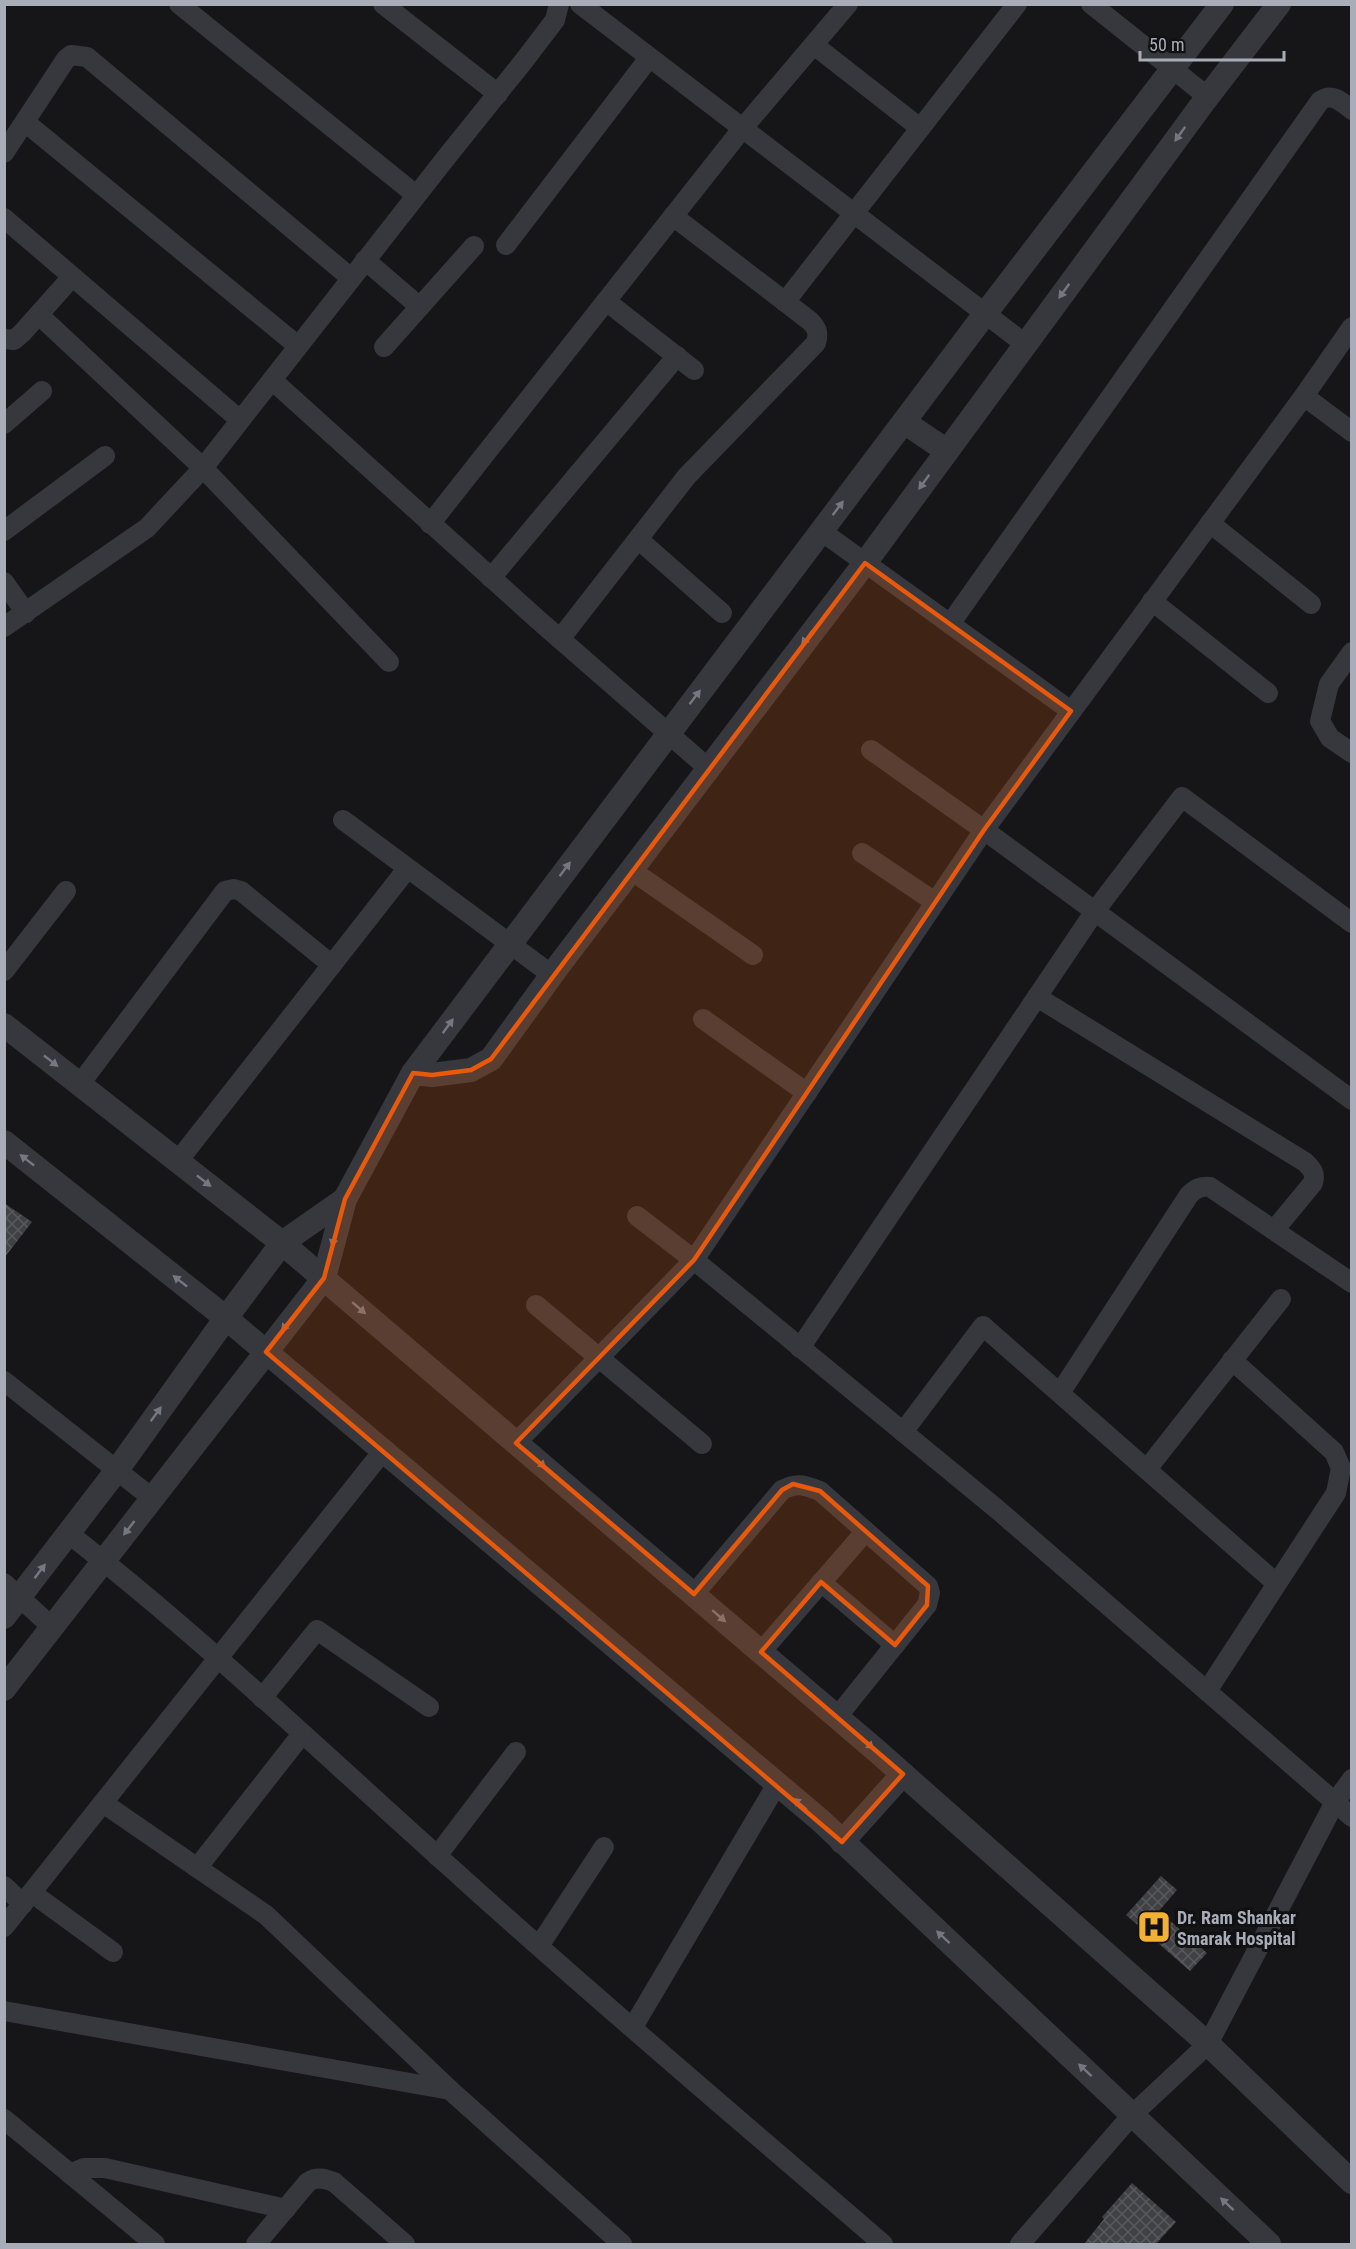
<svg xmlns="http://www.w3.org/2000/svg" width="1356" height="2249" font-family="'Roboto Condensed',sans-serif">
  <defs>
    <pattern id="building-cross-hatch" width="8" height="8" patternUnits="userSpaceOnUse" patternTransform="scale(1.5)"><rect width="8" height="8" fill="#404145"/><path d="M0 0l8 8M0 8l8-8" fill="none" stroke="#595a5e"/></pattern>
  </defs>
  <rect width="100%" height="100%" fill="#161618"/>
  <g fill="url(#building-cross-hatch)">
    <polygon points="4,1203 32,1222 4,1258"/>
    <polygon points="1161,1876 1177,1890 1159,1911 1207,1953 1190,1971 1126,1915"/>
    <polygon points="1132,2183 1176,2222 1156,2244 1084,2244 1104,2219 1102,2217"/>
  </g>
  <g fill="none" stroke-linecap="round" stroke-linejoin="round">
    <g stroke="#37383d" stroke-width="20">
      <polyline points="179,4 416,195"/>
      <polyline points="383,4 498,94"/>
      <polyline points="580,4 1025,344"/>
      <polyline points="1091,4 1208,97"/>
      <polyline points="814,45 920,128"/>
      <polyline points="25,122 298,346"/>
      <polyline points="4,153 66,59 71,55 87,57 351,278"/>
      <polyline points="4,218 240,420"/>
      <polyline points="506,245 649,58"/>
      <polyline points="365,260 420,307"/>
      <polyline points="606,301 694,370"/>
      <polyline points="785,302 1017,4"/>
      <polyline points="39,315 203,468 389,662"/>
      <polyline points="4,339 14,340 22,333 72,277"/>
      <polyline points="384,347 474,246"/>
      <polyline points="272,380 536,618 708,768"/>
      <polyline points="1304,396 1352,432"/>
      <polyline points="4,424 42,391"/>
      <polyline points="1210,523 1311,604"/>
      <polyline points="430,524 742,129 848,4"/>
      <polyline points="4,531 105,456"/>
      <polyline points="821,531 1071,711"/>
      <polyline points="638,539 722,613"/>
      <polyline points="491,578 677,356"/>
      <polyline points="4,582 26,613"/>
      <polyline points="1152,601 1268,693"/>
      <path d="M950,624L1320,101C1332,92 1342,102 1352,110"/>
      <polyline points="4,627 147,528 203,468 449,154 523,62 555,20 559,4"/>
      <path d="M560,639L687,476L816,343C819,333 817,328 810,321L673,216"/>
      <polyline points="1352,652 1329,684 1320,721 1330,738 1352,753"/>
      <polyline points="871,750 984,830 1352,1100"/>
      <polyline points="343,820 552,975"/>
      <polyline points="862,853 935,902"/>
      <polyline points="631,870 753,955"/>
      <polyline points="4,971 66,891"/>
      <path d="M1037,997L1305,1162C1312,1169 1316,1173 1313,1183L1274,1230"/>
      <polyline points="703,1019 807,1093"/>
      <polyline points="80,1084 225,891 234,889 241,891 332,965"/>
      <polyline points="178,1161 407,869"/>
      <polyline points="637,1216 694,1260 998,1510 1352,1817"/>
      <polyline points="536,1305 702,1444"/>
      <polyline points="800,1348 1095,911 1182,797 1352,923"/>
      <polyline points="4,1381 152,1498"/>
      <path d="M1060,1393L1189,1195C1196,1188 1201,1186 1210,1187L1352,1283"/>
      <polyline points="903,1432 983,1326 1276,1583"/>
      <polyline points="516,1443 694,1260 984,830 1304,396 1352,327"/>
      <polyline points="1147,1469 1281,1299"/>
      <path d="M68,1533C205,1640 331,1761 461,1877C599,2002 742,2122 883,2244"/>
      <polyline points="821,1582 895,1645"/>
      <polyline points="4,1583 52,1627"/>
      <path d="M694,1594L782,1490C797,1482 804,1485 820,1491L928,1586L930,1593L927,1605L837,1717"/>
      <polyline points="761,1652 865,1532"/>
      <polyline points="1207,1691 1336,1493 1341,1468 1334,1452 1232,1360"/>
      <polyline points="262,1698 317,1630 429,1707"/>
      <polyline points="103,1803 266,1915 450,2090"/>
      <polyline points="437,1856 516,1752"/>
      <polyline points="197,1868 302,1734"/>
      <polyline points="4,1886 23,1904"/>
      <polyline points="32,1893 113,1952"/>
      <polyline points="4,1927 383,1451"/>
      <polyline points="539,1946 604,1847"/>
      <polyline points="4,2011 450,2090 622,2244"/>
      <polyline points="633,2027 777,1784"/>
      <polyline points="4,2119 155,2244"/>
      <polyline points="70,2174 84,2168 105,2168 286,2209"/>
      <path d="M256,2244L308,2182C317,2176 325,2179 334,2182L405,2244"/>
      <polyline points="1020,2244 1132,2115 1208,2044 1335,1802 1352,1779"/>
    </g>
    <g stroke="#37383d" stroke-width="24">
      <polyline points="904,422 947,451"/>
      <polyline points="4,1025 282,1243 878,1752 1208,2044 1352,2182"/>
      <polyline points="413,1073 432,1075 471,1070 491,1059 559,965 865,563 1203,103 1279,4"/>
      <polyline points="4,1142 226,1318 820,1820 1269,2244"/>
      <polyline points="4,1617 117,1470 226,1318 282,1243 345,1199"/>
      <polyline points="4,1689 324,1278 345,1199 413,1073 985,314 1222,4"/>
      <polyline points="842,1842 903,1774"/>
    </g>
  </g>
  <defs><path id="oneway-solid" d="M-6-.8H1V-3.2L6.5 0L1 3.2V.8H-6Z" transform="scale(1.5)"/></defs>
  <g fill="#757881">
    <use href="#oneway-solid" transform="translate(1180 134) rotate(126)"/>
    <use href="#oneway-solid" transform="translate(1064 291) rotate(126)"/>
    <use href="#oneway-solid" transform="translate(924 482) rotate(126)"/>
    <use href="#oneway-solid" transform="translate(838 508) rotate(-53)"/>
    <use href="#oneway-solid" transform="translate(807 638) rotate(127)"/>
    <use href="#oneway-solid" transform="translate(695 697) rotate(-53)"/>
    <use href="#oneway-solid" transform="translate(565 869) rotate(-53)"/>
    <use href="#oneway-solid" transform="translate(448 1026) rotate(-54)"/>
    <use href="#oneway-solid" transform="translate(51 1061) rotate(38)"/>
    <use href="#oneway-solid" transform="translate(27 1160) rotate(-142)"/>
    <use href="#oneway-solid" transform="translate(204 1181) rotate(38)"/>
    <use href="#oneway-solid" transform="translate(334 1238) rotate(105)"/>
    <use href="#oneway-solid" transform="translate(180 1281) rotate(-142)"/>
    <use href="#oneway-solid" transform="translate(359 1308) rotate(41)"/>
    <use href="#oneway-solid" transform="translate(287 1324) rotate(128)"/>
    <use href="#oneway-solid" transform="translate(156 1414) rotate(-54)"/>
    <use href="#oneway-solid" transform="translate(539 1462) rotate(41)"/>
    <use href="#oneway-solid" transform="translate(129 1528) rotate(128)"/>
    <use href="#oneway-solid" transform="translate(40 1571) rotate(-53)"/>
    <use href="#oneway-solid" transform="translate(719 1616) rotate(41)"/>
    <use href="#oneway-solid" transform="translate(867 1743) rotate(40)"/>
    <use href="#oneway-solid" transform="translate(800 1804) rotate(-140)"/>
    <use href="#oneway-solid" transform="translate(943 1937) rotate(-137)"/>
    <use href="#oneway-solid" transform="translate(1085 2070) rotate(-137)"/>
    <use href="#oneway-solid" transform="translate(1227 2204) rotate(-137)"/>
  </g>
  <path fill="#e8590c" fill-opacity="0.2" stroke="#e8590c" stroke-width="4.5" stroke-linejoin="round" d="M865,563L1071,711L984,830L694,1260L516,1443L694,1594L782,1490L793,1484L820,1491L928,1586L927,1605L895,1645L821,1582L761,1652L903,1774L842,1842L266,1352L324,1278L345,1199L413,1073L432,1075L471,1070L491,1059Z"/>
  <defs>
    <symbol id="hospital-square" viewBox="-11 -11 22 22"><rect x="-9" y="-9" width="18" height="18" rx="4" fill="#f2b134" stroke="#111113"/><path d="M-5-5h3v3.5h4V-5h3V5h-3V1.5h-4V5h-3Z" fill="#111"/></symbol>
  </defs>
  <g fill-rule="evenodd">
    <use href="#hospital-square" x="1135" y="1908" width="38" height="38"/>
  </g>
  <g text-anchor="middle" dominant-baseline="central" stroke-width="6" stroke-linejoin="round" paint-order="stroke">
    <g font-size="18" font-weight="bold" fill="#a8adb8" stroke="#111113" text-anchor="start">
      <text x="1177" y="1917">Dr. Ram Shankar<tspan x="1177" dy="21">Smarak Hospital</tspan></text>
    </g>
  </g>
  <rect width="1356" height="2249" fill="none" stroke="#a8adb8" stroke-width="12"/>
  <path d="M1140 51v9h144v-9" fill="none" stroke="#a8adb8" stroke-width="3"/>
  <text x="1149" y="51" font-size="18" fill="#a8adb8" stroke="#111113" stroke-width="4.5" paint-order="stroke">50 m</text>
</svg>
